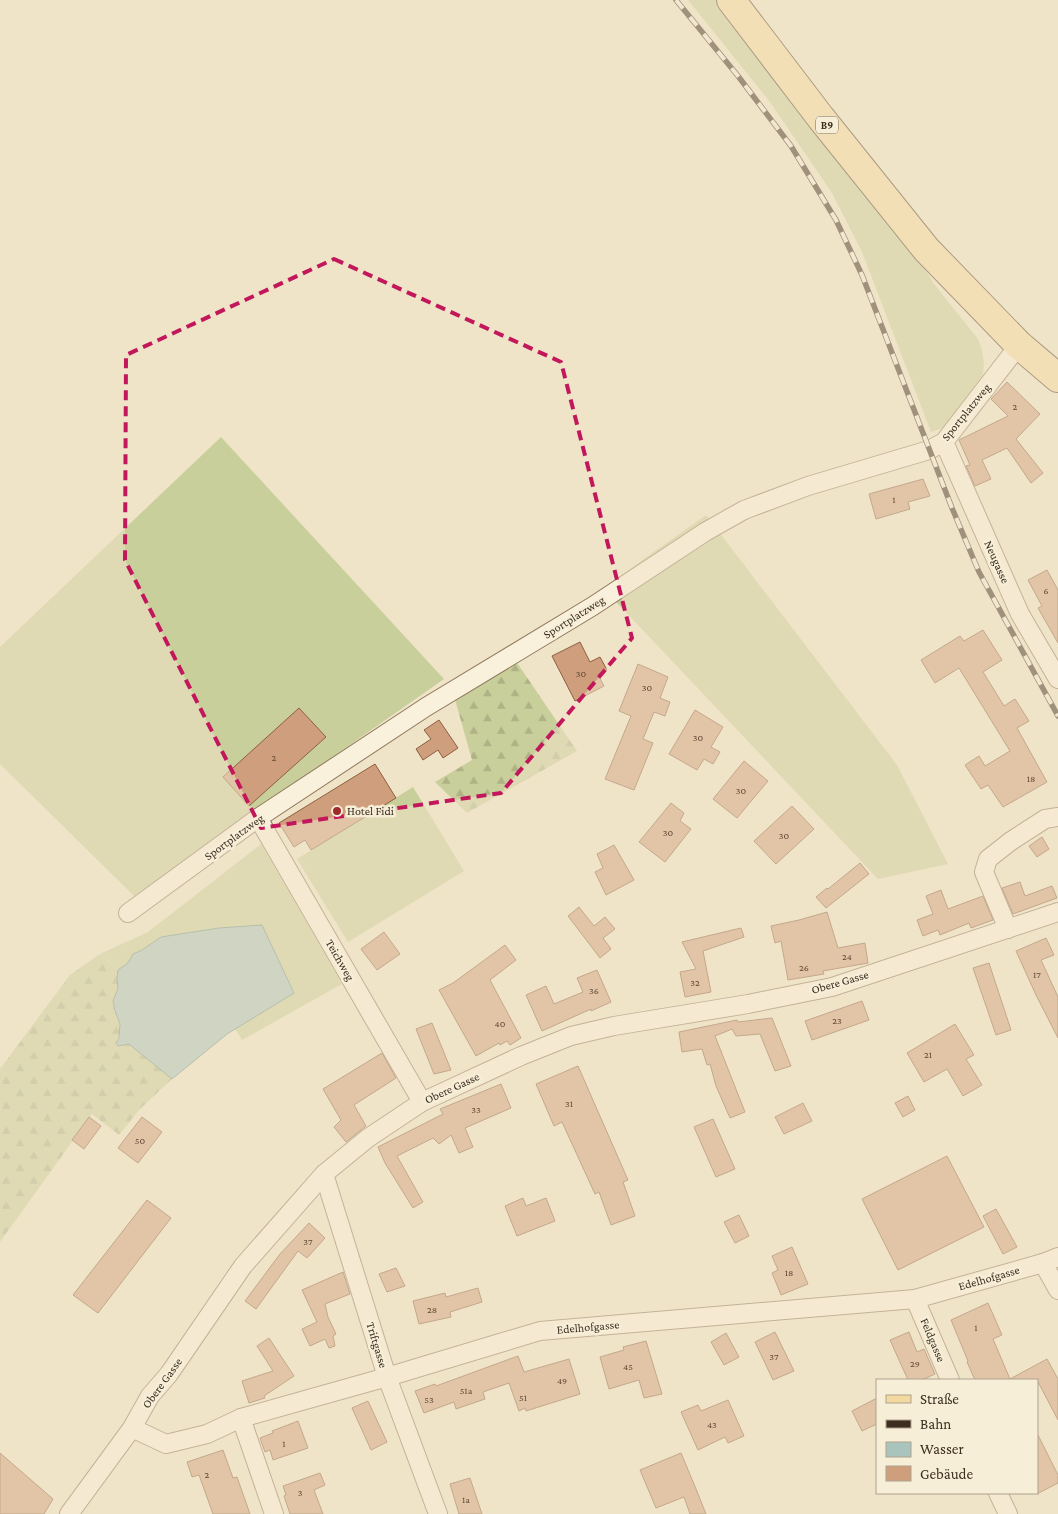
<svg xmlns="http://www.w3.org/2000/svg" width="1058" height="1514" font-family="'Crimson Pro',serif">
  <defs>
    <pattern id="forest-firs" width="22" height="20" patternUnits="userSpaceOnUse" patternTransform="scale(1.25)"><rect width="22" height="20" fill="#c9cf9b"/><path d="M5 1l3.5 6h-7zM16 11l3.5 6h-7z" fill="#aeb285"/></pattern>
  </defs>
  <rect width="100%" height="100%" fill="#f0e4c8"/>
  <g fill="#c9cf9b">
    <polygon points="688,0 719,0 906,237 934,284 978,339 982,350 984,364 983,375 943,428 931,432 862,252 832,193 770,102"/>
    <polygon points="221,437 444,679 134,896 0,764 0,647"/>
    <polygon points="706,515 897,765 948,864 878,879 603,588"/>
    <polygon points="413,787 464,871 348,942 297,859"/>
    <polygon points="261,844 342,984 242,1040 235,1029 294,992 262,925 219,928 161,937 142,950 133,954 128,963 118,970 100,954 148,932"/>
  </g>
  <g fill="url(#forest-firs)">
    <polygon points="509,651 577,751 467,813 435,782 472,760 452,689"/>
    <path d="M100,954L118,970C118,976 119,984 117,990C116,994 113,998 113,1001C112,1015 127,1027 117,1040V1046L129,1044L172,1079L140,1109L119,1135L92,1114L0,1242V1069L70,975Z"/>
  </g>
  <polygon fill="#a9c4bc" stroke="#6f938a" points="262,925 294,993 227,1034 172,1079 129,1044 118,1046 116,1043 119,1038 120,1024 115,1011 113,1001 118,988 117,978 118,970 128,963 133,954 142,950 161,937 219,928"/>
  <g fill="#cf9f7d" stroke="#8d5f41">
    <polygon points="1007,382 1040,414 1016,439 1043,473 1031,483 1007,448 982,460 991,479 975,486 966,466 970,465 959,440 1008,416 991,399"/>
    <polygon points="923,479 930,496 908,502 910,509 876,519 869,494"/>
    <polygon points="1047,570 1058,590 1058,643 1038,608 1042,606 1028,580"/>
    <polygon points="983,630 1002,660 983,672 1004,706 1015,699 1029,721 1017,728 1047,782 1003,807 988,785 981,789 965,765 979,756 985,766 1010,751 959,668 935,683 921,660 960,636 964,641"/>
    <polygon points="580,642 590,662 600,657 607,670 598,675 604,686 575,701 552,656"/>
    <polygon points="638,664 668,677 660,698 670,702 665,716 654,712 643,739 653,743 634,790 605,779 631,716 619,711"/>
    <polygon points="299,708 326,737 249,806 223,777"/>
    <polygon points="695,710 723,727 711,747 720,752 713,764 704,759 697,770 669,754"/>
    <polygon points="439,720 458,748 443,758 438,750 423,760 416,749 431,739 424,730"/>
    <polygon points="744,761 768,781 737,818 713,799"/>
    <polygon points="375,764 396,798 311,850 305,840 294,847 279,823"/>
    <polygon points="671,803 684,813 680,821 691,829 665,862 639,842"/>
    <polygon points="792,806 814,829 776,864 754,841"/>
    <polygon points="1042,837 1049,849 1037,857 1029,846"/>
    <polygon points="614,845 634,880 606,895 595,872 603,868 597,854"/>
    <polygon points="860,863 869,874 826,908 816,897 827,888 828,889"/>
    <polygon points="1020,882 1025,896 1052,886 1057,898 1013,914 1002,888"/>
    <polygon points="941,890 948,909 983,896 993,920 971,928 969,923 940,935 938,930 923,936 917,920 933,914 926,896"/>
    <polygon points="579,907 594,926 605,917 615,929 603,938 611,949 600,958 568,916"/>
    <polygon points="827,912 838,948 865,943 868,963 823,971 824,974 788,980 781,941 775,943 771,926 799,920"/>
    <polygon points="741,928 744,937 703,951 711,992 685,997 680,972 696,969 682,942"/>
    <polygon points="384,932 400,954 377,970 361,949"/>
    <polygon points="1046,938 1054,955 1041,960 1058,997 1058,1038 1036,995 1016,951"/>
    <polygon points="505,945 516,960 490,980 521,1038 510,1045 507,1041 500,1045 499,1043 476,1056 439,990 453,983"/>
    <polygon points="989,963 1011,1030 996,1035 973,968"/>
    <polygon points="597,970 611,1002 591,1011 591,1009 542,1031 526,995 546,986 554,1004 583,992 577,978"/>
    <polygon points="862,1001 869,1020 812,1040 805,1021"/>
    <polygon points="772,1018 791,1066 775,1071 760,1034 736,1036 732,1029 715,1036 745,1112 730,1118 716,1086 710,1064 707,1065 702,1049 682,1052 679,1032 737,1020 738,1022"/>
    <polygon points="432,1023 451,1070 434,1074 416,1029"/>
    <polygon points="955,1024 974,1055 966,1059 982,1085 963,1096 947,1069 924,1082 907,1053"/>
    <polygon points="382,1053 396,1078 354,1105 366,1126 346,1142 334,1127 341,1120 323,1089"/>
    <polygon points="578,1066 628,1180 623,1182 635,1216 611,1225 599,1192 595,1194 562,1122 554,1126 536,1084"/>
    <polygon points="501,1084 511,1108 465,1128 473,1147 459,1153 451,1135 439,1144 433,1138 397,1156 423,1202 413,1208 385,1163 378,1147 443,1114 440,1109"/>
    <polygon points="908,1096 915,1110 903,1117 895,1103"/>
    <polygon points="803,1103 812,1121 784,1134 775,1117"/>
    <polygon points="89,1117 101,1126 84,1149 72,1140"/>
    <polygon points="142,1117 162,1132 138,1163 118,1148"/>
    <polygon points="713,1119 735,1169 716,1177 694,1127"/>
    <polygon points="947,1156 984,1227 898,1270 862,1199"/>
    <polygon points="523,1198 526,1206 546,1198 555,1221 517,1236 505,1206"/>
    <polygon points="147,1200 171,1218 98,1313 73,1295"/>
    <polygon points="996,1209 1017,1247 1003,1254 983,1216"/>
    <polygon points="739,1215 749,1236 735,1243 724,1222"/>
    <polygon points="309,1223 325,1238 307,1258 298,1251 256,1309 245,1301 280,1254"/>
    <polygon points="792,1247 808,1284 781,1295 772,1273 778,1270 772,1256"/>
    <polygon points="396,1268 405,1286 387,1292 379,1274"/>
    <polygon points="343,1272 350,1294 325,1304 328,1317 336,1334 333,1336 335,1346 329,1348 325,1339 310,1346 302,1329 317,1322 302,1290"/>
    <polygon points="478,1288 482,1302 450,1312 451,1317 419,1324 413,1301 445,1293 446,1297"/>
    <polygon points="988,1303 1002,1335 993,1339 1010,1379 1047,1359 1058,1379 1058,1420 1037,1380 975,1380 967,1362 968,1361 951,1320"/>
    <polygon points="775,1332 794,1371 773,1380 755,1342"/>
    <polygon points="909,1332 917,1352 924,1349 935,1374 922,1380 908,1380 890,1340"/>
    <polygon points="726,1333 739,1357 724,1365 711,1342"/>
    <polygon points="269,1338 294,1376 264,1396 265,1398 249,1403 242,1381 273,1371 257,1346"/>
    <polygon points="646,1341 662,1394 644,1398 639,1380 609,1389 600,1357 624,1350 623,1347"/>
    <polygon points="518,1356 524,1372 569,1359 580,1394 526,1411 525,1408 519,1411 509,1383 483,1392 485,1399 456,1409 454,1402 424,1413 415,1391 435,1384 436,1386"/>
    <polygon points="877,1398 877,1424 862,1431 852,1411"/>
    <polygon points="728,1400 744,1436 728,1443 725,1437 698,1450 681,1412 698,1405 701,1411"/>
    <polygon points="368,1401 387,1442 371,1450 352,1408"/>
    <polygon points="298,1421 308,1448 273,1460 270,1450 265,1452 260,1438 273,1433 272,1431"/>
    <polygon points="1037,1433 1058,1475 1058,1483 1037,1494"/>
    <polygon points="223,1450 233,1478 237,1477 250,1514 213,1514 199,1475 192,1477 187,1462"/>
    <polygon points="0,1453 53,1499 44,1514 0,1514"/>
    <polygon points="681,1453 696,1489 706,1514 690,1514 684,1497 656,1508 640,1470"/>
    <polygon points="320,1473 325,1485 314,1490 323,1514 290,1514 284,1496 286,1495 283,1486"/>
    <polygon points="470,1478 482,1514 459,1514 450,1484"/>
  </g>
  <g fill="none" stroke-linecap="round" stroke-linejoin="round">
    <defs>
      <g id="minor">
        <polyline points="944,442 1020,614 1058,679"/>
        <polyline points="258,818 422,1102"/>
        <polyline points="128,913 258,818 426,707 593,606 705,532 744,510 808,486 929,450 944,442 1019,345"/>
        <polyline points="1008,929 984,872 988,859 1011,841 1045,819 1058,817"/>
        <polyline points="324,1174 387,1377 438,1514"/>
        <polyline points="1043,1263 1058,1290"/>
        <polyline points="915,1299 950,1380"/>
        <polyline points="241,1418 274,1514"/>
        <polyline points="132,1428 166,1444 207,1434 241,1418 387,1377 540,1331 915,1299 1043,1263 1058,1257"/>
        <polyline points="998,1493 1008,1514"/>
        <polyline points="69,1514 132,1428 150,1396 169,1374 243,1266 324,1174 368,1138 422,1102 521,1056 571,1036 614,1026 748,1004 832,987 1058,912"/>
      </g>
      <polyline id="primary" points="731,0 821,118 926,249 1019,345 1058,378"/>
    </defs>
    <use href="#minor" stroke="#8d765c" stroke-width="20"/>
    <use href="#primary" stroke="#5b4430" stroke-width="30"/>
    <use href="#minor" stroke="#faf1dc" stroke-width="18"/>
    <use href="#primary" stroke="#f3d9a0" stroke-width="28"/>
    <defs>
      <polyline id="rail" points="676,0 738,76 791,146 836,220 862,275 952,508 979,572 1058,716"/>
    </defs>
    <use href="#rail" stroke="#3d2e20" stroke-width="5.5"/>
    <use href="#rail" stroke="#f7eed8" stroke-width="4" stroke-dasharray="11" stroke-linecap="butt"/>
  </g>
  <path d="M0 0H1058V1514H0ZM334,259L561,362L632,638L501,793L261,828L125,560L126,355Z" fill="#f0e4c8" fill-opacity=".55" fill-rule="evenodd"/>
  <path fill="none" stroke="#c2185b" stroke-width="4" stroke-dasharray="10 6" stroke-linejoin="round" d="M334,259L561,362L632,638L501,793L261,828L125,560L126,355Z"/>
  <circle fill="#9e2a2b" stroke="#f7eed8" stroke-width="2" cx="337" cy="811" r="5"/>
  <g text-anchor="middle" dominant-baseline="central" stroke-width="5" stroke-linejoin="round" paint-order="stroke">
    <g font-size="10" fill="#624a37">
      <text x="1015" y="406">2</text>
      <text x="894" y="499">1</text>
      <text x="1046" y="590">6</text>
      <text x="581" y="673">30</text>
      <text x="647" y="687">30</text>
      <text x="698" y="737">30</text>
      <text x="274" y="757">2</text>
      <text x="1031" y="778">18</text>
      <text x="741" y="790">30</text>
      <text x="668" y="832">30</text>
      <text x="784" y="835">30</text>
      <text x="847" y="956">24</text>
      <text x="804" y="967">26</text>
      <text x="1037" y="974">17</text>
      <text x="695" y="982">32</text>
      <text x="594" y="990">36</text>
      <text x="837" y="1020">23</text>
      <text x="500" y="1023">40</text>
      <text x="928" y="1054">21</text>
      <text x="569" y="1103">31</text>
      <text x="476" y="1109">33</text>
      <text x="140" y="1140">50</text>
      <text x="308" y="1241">37</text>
      <text x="789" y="1272">18</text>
      <text x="432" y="1309">28</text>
      <text x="976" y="1327">1</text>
      <text x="774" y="1356">37</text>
      <text x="915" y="1363">29</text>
      <text x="628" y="1366">45</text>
      <text x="562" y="1380">49</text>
      <text x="466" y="1390">51a</text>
      <text x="523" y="1397">51</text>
      <text x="429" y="1399">53</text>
      <text x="712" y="1424">43</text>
      <text x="284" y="1443">1</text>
      <text x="207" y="1474">2</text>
      <text x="300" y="1492">3</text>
      <text x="466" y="1499">1a</text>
    </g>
    <rect fill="#f7eed8" stroke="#756857" stroke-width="1" x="816" y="116.5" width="22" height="17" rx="4"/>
    <g font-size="11" font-weight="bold" fill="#3d2e20">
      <text x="827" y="125">B9</text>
    </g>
    <g font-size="12" fill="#3d2e20" stroke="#f7eed8">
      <text transform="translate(966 412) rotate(-51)">Sportplatzweg</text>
      <text transform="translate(997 562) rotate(66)">Neugasse</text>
      <text transform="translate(574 617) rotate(-32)">Sportplatzweg</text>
      <text transform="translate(234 837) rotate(-36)">Sportplatzweg</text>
      <text transform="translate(340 960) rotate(60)">Teichweg</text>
      <text transform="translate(840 982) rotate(-16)">Obere Gasse</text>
      <text transform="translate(452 1088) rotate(-25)">Obere Gasse</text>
      <text transform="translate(989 1278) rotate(-16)">Edelhofgasse</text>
      <text transform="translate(588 1327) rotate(-5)">Edelhofgasse</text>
      <text transform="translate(933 1340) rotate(67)">Feldgasse</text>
      <text transform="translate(377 1345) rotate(73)">Triftgasse</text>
      <text transform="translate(162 1383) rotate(-54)">Obere Gasse</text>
    </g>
    <g font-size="12" fill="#3d2e20" stroke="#f7eed8" text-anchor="start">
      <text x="347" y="811">Hotel Fidi</text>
    </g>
  </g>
  <rect x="876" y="1379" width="162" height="115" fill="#f7eed8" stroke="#ada18e"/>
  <rect x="886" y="1395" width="25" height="8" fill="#f3d9a0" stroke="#ada18e"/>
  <text x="920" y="1404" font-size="15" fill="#3d2e20">Straße</text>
  <rect x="886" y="1420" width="25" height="8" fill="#3d2e20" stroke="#ada18e"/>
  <text x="920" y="1429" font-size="15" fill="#3d2e20">Bahn</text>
  <rect x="886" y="1442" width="25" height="15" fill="#a9c4bc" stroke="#ada18e"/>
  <text x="920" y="1454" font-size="15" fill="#3d2e20">Wasser</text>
  <rect x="886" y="1466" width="25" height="15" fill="#cf9f7d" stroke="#ada18e"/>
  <text x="920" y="1479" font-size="15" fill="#3d2e20">Gebäude</text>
</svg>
